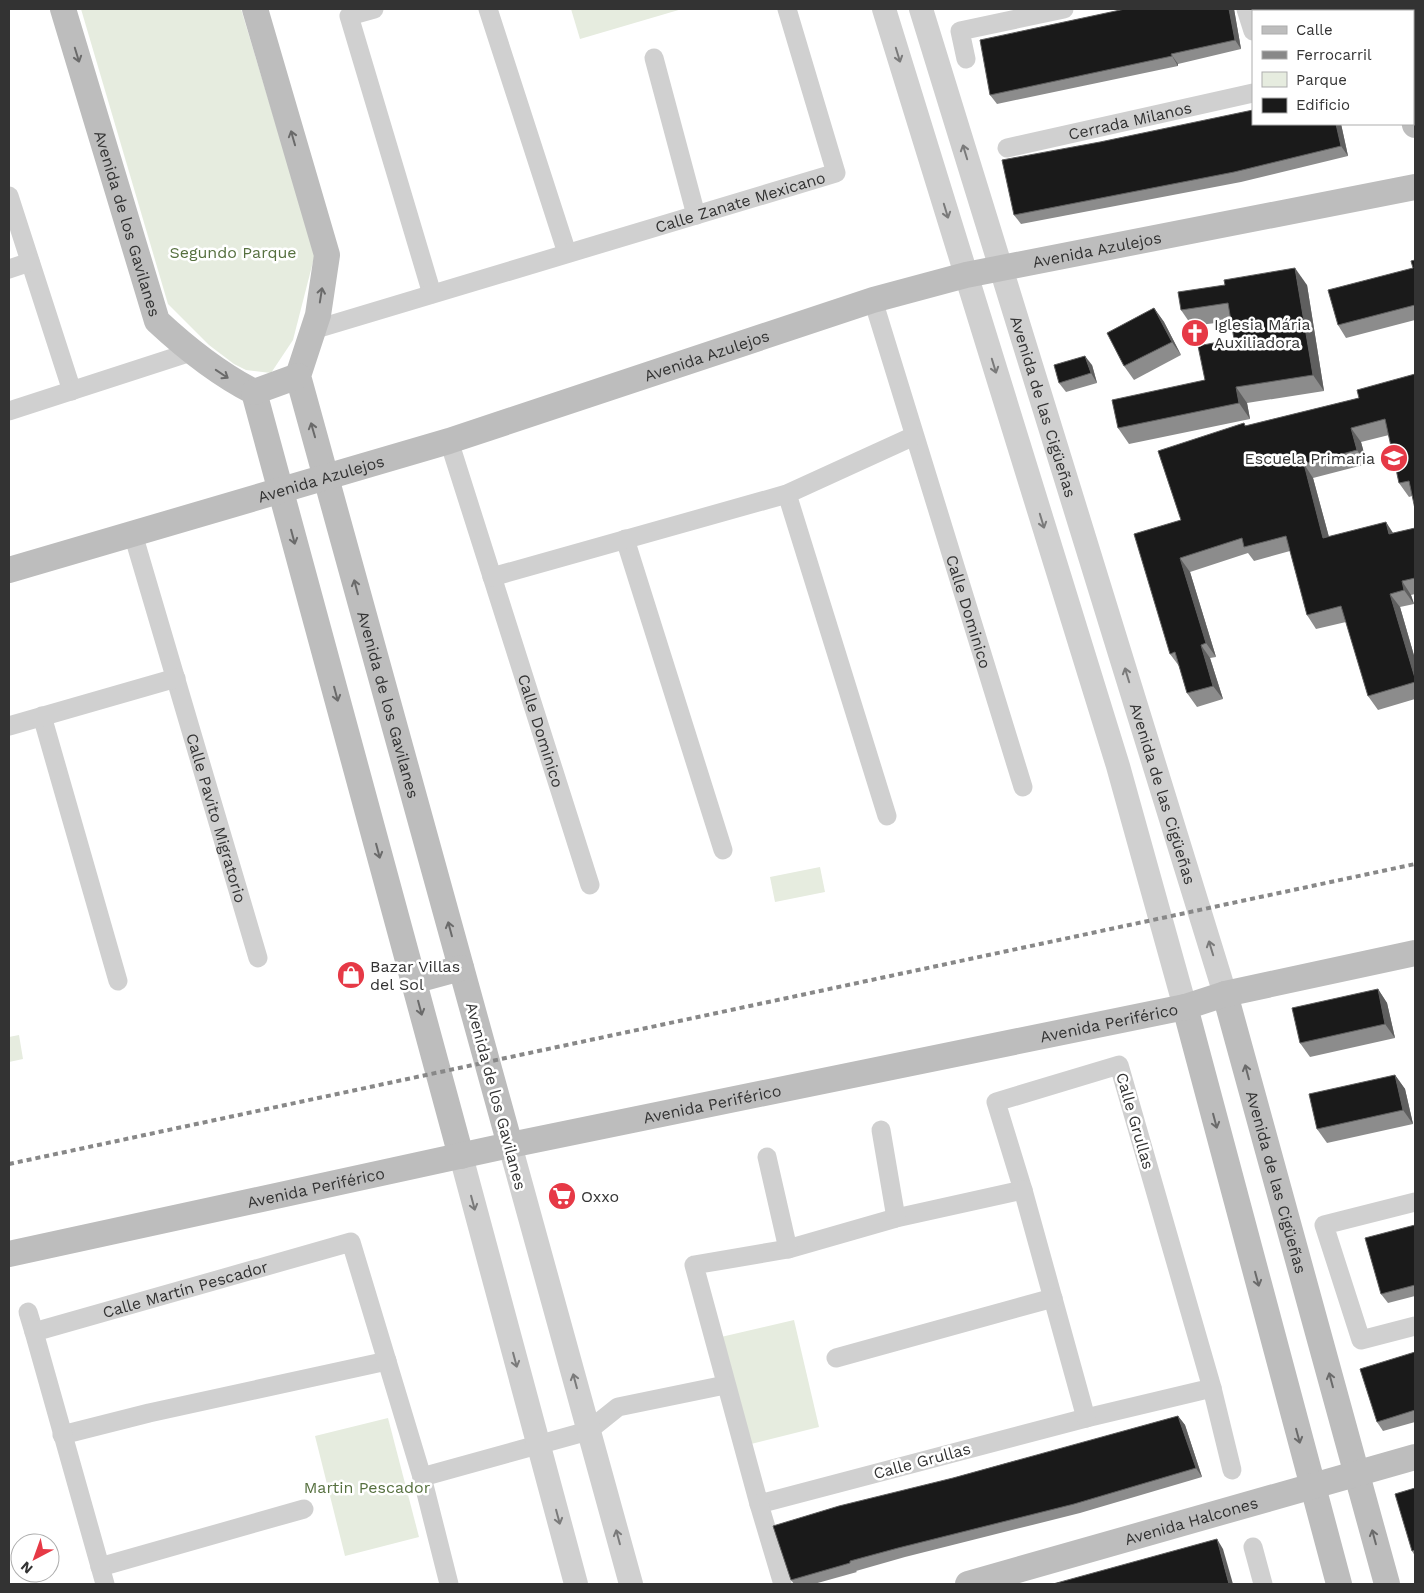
<svg xmlns="http://www.w3.org/2000/svg" width="1424" height="1593" font-family="'Work Sans',sans-serif">
  <rect width="100%" height="100%" fill="#fff"/>
  <g fill="#e6ecdf">
    <polygon points="81,9 241,9 315,254 293,340 271,373 246,370 234,364 209,345 168,304"/>
    <polygon points="571,9 682,9 580,39"/>
    <polygon points="820,867 825,892 775,902 770,877"/>
    <polygon points="19,1035 23,1059 9,1062 9,1037"/>
    <polygon points="794,1320 819,1427 747,1445 721,1337"/>
    <polygon points="388,1418 419,1537 345,1556 315,1436"/>
  </g>
  <g fill="none" stroke-linecap="round" stroke-linejoin="round">
    <g stroke="#d0d0d0" stroke-width="19">
      <polyline points="374,9 349,16 432,294"/>
      <polyline points="488,9 567,253"/>
      <polyline points="1246,9 1253,31"/>
      <polyline points="654,58 696,215"/>
      <polyline points="966,59 960,31 1064,9"/>
      <path id="s1" d="M1007,148L1253,93"/>
      <polyline points="9,196 72,391"/>
      <polyline points="9,269 30,262"/>
      <path id="s2" d="M873,300L1023,787"/>
      <path id="s3" d="M313,330L836,173L787,9"/>
      <polyline points="9,411 191,352"/>
      <path id="s4" d="M449,441L590,885"/>
      <polyline points="787,494 887,816"/>
      <path id="s5" d="M133,534L258,958"/>
      <polyline points="625,539 723,850"/>
      <polyline points="492,577 787,494 914,436"/>
      <polyline points="42,716 118,981"/>
      <polyline points="9,726 176,678"/>
      <polygon points="1119,1065 1212,1388 1086,1418 759,1504 694,1265 788,1249 896,1218 1023,1190 996,1102"/>
      <polyline points="881,1130 896,1218"/>
      <polyline points="767,1157 788,1249"/>
      <polyline points="1023,1190 1086,1418"/>
      <polyline points="1415,1202 1324,1225 1361,1340 1415,1326"/>
      <polyline points="28,1312 34,1332"/>
      <polyline points="836,1358 1053,1298"/>
      <polyline points="1212,1388 1232,1470"/>
      <polyline points="62,1435 149,1413 387,1361"/>
      <polyline points="422,1477 588,1431 618,1407 725,1385"/>
      <polyline points="759,1504 782,1581"/>
      <polyline points="1253,1547 1263,1584"/>
      <polyline points="100,1567 304,1509"/>
      <path id="s6" d="M105,1584L34,1332L351,1242L422,1477L449,1584"/>
    </g>
    <g stroke="#d0d0d0" stroke-width="24">
      <polyline points="884,9 1118,766 1185,1007"/>
      <path id="s7" d="M921,9L1225,994"/>
      <polyline points="510,1145 631,1584"/>
      <polyline points="461,1156 576,1584"/>
    </g>
    <g stroke="#bdbdbd" stroke-width="26">
      <path id="s8" d="M63,9L157,321C187,349 217,373 254,392L461,1156"/>
      <path id="s9" d="M255,9L327,255L318,315L298,376L510,1145"/>
      <polyline points="1381,9 1382,11"/>
      <polyline points="1413,116 1415,125"/>
      <polyline points="254,392 298,376"/>
      <path id="s10" d="M9,570L449,441L873,300L966,275L1415,187"/>
      <polyline points="413,981 461,968"/>
      <path id="s11" d="M1225,994L1387,1584"/>
      <polyline points="1185,1007 1339,1584"/>
      <path id="s12" d="M9,1254L510,1145L1185,1007L1225,994L1415,953"/>
      <path id="s13" d="M968,1584L1415,1457"/>
    </g>
    <polyline stroke="#888" stroke-width="4" stroke-dasharray="5 4" stroke-linecap="butt" points="9,1164 1415,864"/>
  </g>
  <g fill="#8c8c8c">
    <polygon points="1234,9 1241,49 1178,64 1178,66 997,104 990,95"/>
    <polygon points="1341,124 1348,156 1241,182 1021,224 1014,215"/>
    <polygon points="1415,260 1415,320 1346,338 1338,325 1413,268"/>
    <polygon points="1307,285 1324,391 1247,403 1250,419 1129,444 1118,428 1205,380 1234,339 1231,321 1192,326 1181,310"/>
    <polygon points="1154,308 1164,322 1181,355 1134,380 1124,366"/>
    <polygon points="1092,365 1097,383 1066,392 1059,383"/>
    <polygon points="1415,374 1412,496 1409,497 1399,483 1389,435 1361,442 1367,464 1313,478 1329,537 1394,533 1415,528 1415,594 1411,595 1414,604 1400,607 1415,659 1415,699 1378,710 1368,696 1346,622 1316,629 1307,615 1290,551 1254,561 1248,553 1190,572 1216,657 1210,658 1223,699 1197,707 1187,693 1179,666 1170,654 1181,520 1244,423 1246,426 1359,398"/>
    <polygon points="1378,989 1387,1003 1395,1038 1310,1057 1300,1043"/>
    <polygon points="1395,1075 1405,1089 1413,1124 1327,1143 1317,1129"/>
    <polygon points="1415,1225 1415,1296 1388,1303 1381,1294"/>
    <polygon points="1415,1352 1415,1422 1383,1431 1377,1422"/>
    <polygon points="1178,1416 1185,1425 1202,1477 1080,1513 905,1557 856,1571 857,1572 814,1584 794,1584 791,1580 953,1478"/>
    <polygon points="1415,1488 1415,1556 1412,1551"/>
  </g>
  <g fill="#5f5f5f">
    <polygon points="1229,9 1234,9 1241,49 1235,40"/>
    <polygon points="1348,9 1352,9 1353,11 1349,11"/>
    <polygon points="1171,54 1178,64 1178,66 1172,56"/>
    <polygon points="1336,124 1341,124 1348,156 1341,146"/>
    <polygon points="1295,268 1307,285 1324,391 1313,375"/>
    <polygon points="1154,308 1164,322 1181,355 1172,342"/>
    <polygon points="1085,356 1092,365 1097,383 1091,373"/>
    <polygon points="1236,387 1247,403 1250,419 1239,403"/>
    <polygon points="1351,428 1361,442 1367,464 1357,450"/>
    <polygon points="1304,464 1313,478 1333,552 1323,538"/>
    <polygon points="1386,522 1395,536 1389,534"/>
    <polygon points="1180,558 1190,572 1216,657 1206,643"/>
    <polygon points="1402,581 1411,595 1414,604 1404,590"/>
    <polygon points="1390,594 1400,607 1415,659 1415,678"/>
    <polygon points="1201,645 1210,658 1223,699 1213,686"/>
    <polygon points="1378,989 1387,1003 1395,1038 1385,1024"/>
    <polygon points="1395,1075 1405,1089 1413,1124 1403,1110"/>
    <polygon points="1178,1416 1185,1425 1202,1477 1196,1468"/>
    <polygon points="1217,1539 1223,1549 1233,1584 1229,1584"/>
  </g>
  <g fill="#1a1a1a" stroke="#5f5f5f">
    <polygon points="1125,9 1229,9 1235,40 1171,54 1172,56 990,95 980,40"/>
    <polygon points="1291,9 1348,9 1349,11 1292,11"/>
    <polygon points="1253,110 1253,124 1336,124 1341,146 1234,172 1014,215 1002,160 1100,142"/>
    <polygon points="1415,260 1415,305 1338,325 1328,290 1413,268 1411,261"/>
    <polygon points="1295,268 1313,375 1236,387 1239,403 1118,428 1112,400 1205,380 1198,346 1234,339 1228,303 1181,310 1178,292 1225,285 1224,280"/>
    <polygon points="1154,308 1172,342 1124,366 1107,333"/>
    <polygon points="1085,356 1091,373 1059,383 1054,365"/>
    <polygon points="1415,374 1415,509 1409,481 1399,483 1385,419 1351,428 1357,450 1304,464 1323,538 1386,522 1389,534 1415,528 1415,578 1402,581 1404,590 1390,594 1415,678 1415,682 1368,696 1341,606 1307,615 1286,536 1244,547 1242,538 1180,558 1206,643 1201,645 1213,686 1187,693 1175,652 1170,654 1134,534 1181,520 1158,451 1244,423 1245,426 1359,398 1357,390"/>
    <polygon points="1378,989 1385,1024 1300,1043 1292,1008"/>
    <polygon points="1395,1075 1403,1110 1317,1129 1309,1094"/>
    <polygon points="1415,1225 1415,1285 1381,1294 1365,1238"/>
    <polygon points="1415,1352 1415,1410 1377,1422 1360,1369"/>
    <polygon points="1178,1416 1196,1468 1074,1504 898,1548 850,1561 850,1563 791,1580 773,1526 839,1506 953,1478"/>
    <polygon points="1415,1488 1415,1550 1412,1551 1395,1494"/>
    <polygon points="1217,1539 1229,1584 1053,1584"/>
  </g>
  <defs><path id="oneway-shaft" d="M-6 0H5M1.5-3L5.5 0L1.5 3" fill="none" stroke-width="1.6" stroke-linecap="round" stroke-linejoin="round" transform="scale(1.25)"/></defs>
  <g stroke="#6a6a6a">
    <use href="#oneway-shaft" transform="translate(77 55) rotate(73)"/>
    <use href="#oneway-shaft" transform="translate(293 138) rotate(-106)"/>
    <use href="#oneway-shaft" transform="translate(321 295) rotate(-81)"/>
    <use href="#oneway-shaft" transform="translate(222 374) rotate(34)"/>
    <use href="#oneway-shaft" transform="translate(313 430) rotate(-106)"/>
    <use href="#oneway-shaft" transform="translate(293 537) rotate(75)"/>
    <use href="#oneway-shaft" transform="translate(356 587) rotate(-105)"/>
    <use href="#oneway-shaft" transform="translate(336 694) rotate(75)"/>
    <use href="#oneway-shaft" transform="translate(378 851) rotate(75)"/>
    <use href="#oneway-shaft" transform="translate(450 929) rotate(-105)"/>
    <use href="#oneway-shaft" transform="translate(420 1008) rotate(75)"/>
    <use href="#oneway-shaft" transform="translate(1247 1072) rotate(-105)"/>
    <use href="#oneway-shaft" transform="translate(1215 1121) rotate(75)"/>
    <use href="#oneway-shaft" transform="translate(1257 1279) rotate(75)"/>
    <use href="#oneway-shaft" transform="translate(1331 1380) rotate(-105)"/>
    <use href="#oneway-shaft" transform="translate(1298 1436) rotate(75)"/>
    <use href="#oneway-shaft" transform="translate(1374 1537) rotate(-105)"/>
  </g>
  <g stroke="#7a7a7a">
    <use href="#oneway-shaft" transform="translate(898 55) rotate(73)"/>
    <use href="#oneway-shaft" transform="translate(965 152) rotate(-107)"/>
    <use href="#oneway-shaft" transform="translate(946 211) rotate(73)"/>
    <use href="#oneway-shaft" transform="translate(994 366) rotate(73)"/>
    <use href="#oneway-shaft" transform="translate(1042 521) rotate(73)"/>
    <use href="#oneway-shaft" transform="translate(1127 675) rotate(-107)"/>
    <use href="#oneway-shaft" transform="translate(1211 948) rotate(-107)"/>
    <use href="#oneway-shaft" transform="translate(473 1203) rotate(75)"/>
    <use href="#oneway-shaft" transform="translate(515 1360) rotate(75)"/>
    <use href="#oneway-shaft" transform="translate(575 1381) rotate(-105)"/>
    <use href="#oneway-shaft" transform="translate(558 1517) rotate(75)"/>
    <use href="#oneway-shaft" transform="translate(618 1537) rotate(-105)"/>
  </g>
  <defs>
    <symbol id="church-disc" viewBox="-11 -11 22 22"><circle r="9.5" fill="#e63946" stroke="#fff"/><path d="M-1.2-6h2.4v3.5h3.3v2.4h-3.3V6h-2.4V-.1h-3.3v-2.4h3.3Z" fill="#fff"/></symbol>
    <symbol id="school-disc" viewBox="-11 -11 22 22"><circle r="9.5" fill="#e63946" stroke="#fff"/><path d="M0-5L7-2L0 1L-7-2ZM-4 1L0 2.5L4 1V4Q0 6-4 4Z" fill="#fff"/></symbol>
    <symbol id="shop-disc" viewBox="-11 -11 22 22"><circle r="9.5" fill="#e63946" stroke="#fff"/><path d="M-5-2.5h2.3a2.7 3.5 0 0 1 5.4 0H5L5.5 6h-11ZM-1.5-2.5h3a1.5 2.3 0 0 0-3 0Z" fill="#fff"/></symbol>
    <symbol id="supermarket-disc" viewBox="-11 -11 22 22"><circle r="9.5" fill="#e63946" stroke="#fff"/><path d="M-6-5.5h2.5l.6 2H6L4.5 2H-2.5L-4.4-4H-6ZM-1.5 3.2a1.3 1.3 0 1 0 .1 0ZM3 3.2a1.3 1.3 0 1 0 .1 0Z" fill="#fff"/></symbol>
  </defs>
  <g fill-rule="evenodd">
    <use href="#church-disc" x="1179" y="317" width="32" height="32"/>
    <use href="#school-disc" x="1378" y="442" width="32" height="32"/>
    <use href="#shop-disc" x="335" y="959" width="32" height="32"/>
    <use href="#supermarket-disc" x="546" y="1180" width="32" height="32"/>
  </g>
  <g text-anchor="middle" dominant-baseline="central" stroke-width="5" stroke-linejoin="round" paint-order="stroke">
    <g font-size="16" fill="#333" stroke="#fff">
      <text stroke="none"><textPath href="#s1" startOffset="126">Cerrada Milanos</textPath></text>
      <text stroke="none"><textPath href="#s3" startOffset="446">Calle Zanate Mexicano</textPath></text>
      <text stroke="none"><textPath href="#s8" startOffset="224">Avenida de los Gavilanes</textPath></text>
      <text stroke="none"><textPath href="#s10" startOffset="1135">Avenida Azulejos</textPath></text>
      <text stroke="none"><textPath href="#s10" startOffset="730">Avenida Azulejos</textPath></text>
      <text stroke="none"><textPath href="#s7" startOffset="416">Avenida de las Cigüeñas</textPath></text>
      <text stroke="none"><textPath href="#s10" startOffset="325">Avenida Azulejos</textPath></text>
      <text stroke="none"><textPath href="#s2" startOffset="326">Calle Dominico</textPath></text>
      <text stroke="none"><textPath href="#s9" startOffset="722">Avenida de los Gavilanes</textPath></text>
      <text stroke="none"><textPath href="#s4" startOffset="304">Calle Dominico</textPath></text>
      <text stroke="none"><textPath href="#s7" startOffset="821">Avenida de las Cigüeñas</textPath></text>
      <text stroke="none"><textPath href="#s5" startOffset="296">Calle Pavito Migratorio</textPath></text>
      <text stroke="none"><textPath href="#s12" startOffset="1124">Avenida Periférico</textPath></text>
      <text transform="translate(496 1096) rotate(75)">Avenida de los Gavilanes</text>
      <text stroke="none"><textPath href="#s12" startOffset="719">Avenida Periférico</textPath></text>
      <text transform="translate(1135 1121) rotate(74)">Calle Grullas</text>
      <text stroke="none"><textPath href="#s11" startOffset="195">Avenida de las Cigüeñas</textPath></text>
      <text stroke="none"><textPath href="#s12" startOffset="314">Avenida Periférico</textPath></text>
      <text stroke="none"><textPath href="#s6" startOffset="419">Calle Martín Pescador</textPath></text>
      <text transform="translate(922 1461) rotate(-15)">Calle Grullas</text>
      <text stroke="none"><textPath href="#s13" startOffset="232">Avenida Halcones</textPath></text>
    </g>
    <g font-size="16" fill="#56703f" stroke="#fff">
      <text x="233" y="252">Segundo Parque</text>
      <text x="367" y="1487">Martin Pescador</text>
    </g>
    <g font-size="16" fill="#333" stroke="#fff" text-anchor="start">
      <text x="1214" y="324">Iglesia Mária<tspan x="1214" dy="18">Auxiliadora</tspan></text>
      <text x="1375" y="458" text-anchor="end">Escuela Primaria</text>
      <text x="370" y="966">Bazar Villas<tspan x="370" dy="18">del Sol</tspan></text>
      <text x="581" y="1196">Oxxo</text>
    </g>
  </g>
  <rect width="1424" height="1593" fill="none" stroke="#333333" stroke-width="20"/>
  <rect x="1252" y="10" width="162" height="115" fill="#ffffff" stroke="#adadad"/>
  <rect x="1262" y="26" width="25" height="8" fill="#bdbdbd" stroke="#adadad"/>
  <text x="1296" y="35" font-size="15" fill="#333333">Calle</text>
  <rect x="1262" y="51" width="25" height="8" fill="#888888" stroke="#adadad"/>
  <text x="1296" y="60" font-size="15" fill="#333333">Ferrocarril</text>
  <rect x="1262" y="72" width="25" height="15" fill="#e6ecdf" stroke="#adadad"/>
  <text x="1296" y="85" font-size="15" fill="#333333">Parque</text>
  <rect x="1262" y="98" width="25" height="15" fill="#1a1a1a" stroke="#adadad"/>
  <text x="1296" y="110" font-size="15" fill="#333333">Edificio</text>
  <g transform="translate(35 1558) rotate(221)"><circle r="24" fill="#ffffff" stroke="#adadad"/>
  <path d="M0-4L9 19L0 12L-9 19Z" fill="#e63946"/>
  <text y="-8" font-size="14" font-weight="bold" text-anchor="middle" fill="#333333">N</text>
  </g>
</svg>
